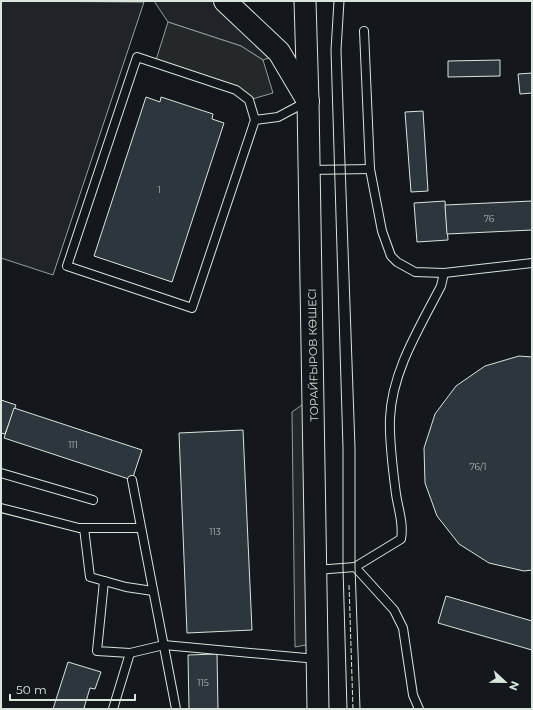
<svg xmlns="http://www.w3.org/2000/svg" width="533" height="710" font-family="Montserrat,sans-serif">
  <rect width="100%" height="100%" fill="#14181c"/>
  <g fill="#202428" stroke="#939e99">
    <polygon points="1,1 144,2 53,275 1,258"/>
    <polygon points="154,1 215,1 271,57 263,60 241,46 168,22"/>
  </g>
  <g fill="#24282b" stroke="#939e99">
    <polygon points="168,22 241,46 263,60 273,93 249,100 236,90 155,63"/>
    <polygon points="313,397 317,643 295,647 292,412"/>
  </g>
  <g fill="#2c363c" stroke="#d8e6dc">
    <polygon points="500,60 500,76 448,77 448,61"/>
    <polygon points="532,73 532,93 520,94 518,74"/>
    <polygon points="146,97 160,102 161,97 213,114 212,119 224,123 172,282 94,256"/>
    <polygon points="423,111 428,191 411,192 405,112"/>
    <polygon points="445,201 448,240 417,242 414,203"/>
    <polygon points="532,201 532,230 447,234 445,205"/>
    <polygon points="519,356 532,357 532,570 524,571 489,563 459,544 437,516 425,483 424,448 435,414 456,386 485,366"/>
    <polygon points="1,400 16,405 5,434 1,433"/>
    <polygon points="14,408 142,450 132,480 4,438"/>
    <polygon points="243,430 252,630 187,633 179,433"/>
    <polygon points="446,596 532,621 532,650 438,623"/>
    <polygon points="217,654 218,709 189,709 188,655"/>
    <polygon points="68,662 101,672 95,689 90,688 84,708 88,709 53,709"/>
  </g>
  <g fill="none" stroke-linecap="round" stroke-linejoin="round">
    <defs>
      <g id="service">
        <polyline points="364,31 370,169 382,231 391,256 397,262 415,272 444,273 532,263"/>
        <polyline points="255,120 192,308 67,266 137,57 236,90 249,100 255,120 278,117 306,102"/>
        <polyline points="309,170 370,169"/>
        <polyline points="1,473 93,500"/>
        <polyline points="132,480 176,709"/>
        <polyline points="1,508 79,528 141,528"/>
        <polyline points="84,528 90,577 126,587 153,591"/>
        <path d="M355,567L401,539C404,524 398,508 396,494C393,471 389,441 390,418C392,371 420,327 441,286L444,273"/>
        <polyline points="316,570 355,567 394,610 403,628 413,695 419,709"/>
        <polyline points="104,581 97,651 130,653 164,645 317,659"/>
        <polyline points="113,709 130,653"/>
      </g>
      <polyline id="secondary" points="305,1 308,101 318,709"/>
      <polyline id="primary" points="225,1 279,52 308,101"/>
    </defs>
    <use href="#service" stroke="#d8e6dc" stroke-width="10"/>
    <use href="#secondary" stroke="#d8e6dc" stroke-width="23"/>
    <use href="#primary" stroke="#d8e6dc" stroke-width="24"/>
    <use href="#service" stroke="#14181c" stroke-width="8"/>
    <use href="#secondary" stroke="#14181c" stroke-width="21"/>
    <use href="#primary" stroke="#14181c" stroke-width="22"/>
    <g stroke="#d8e6dc" stroke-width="1">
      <polyline points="334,1 331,50 343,448 343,568 347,709"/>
      <polyline points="344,1 341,50 355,448 355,567 360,709"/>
    </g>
    <polyline stroke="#d8e6dc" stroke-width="1" stroke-dasharray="5 2" stroke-linecap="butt" points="349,585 353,709"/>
  </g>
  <g text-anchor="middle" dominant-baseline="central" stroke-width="3" stroke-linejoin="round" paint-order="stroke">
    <g font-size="9" fill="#adbab4">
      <text x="159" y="189">1</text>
      <text x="489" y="218">76</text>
      <text x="73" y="444">111</text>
      <text x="478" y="466">76/1</text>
      <text x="215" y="531">113</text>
      <text x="203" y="682">115</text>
    </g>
    <g font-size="11" fill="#d8e6dc" stroke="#14181c">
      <text transform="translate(313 355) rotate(-91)">ТОРАЙҒЫРОВ КӨШЕСІ</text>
    </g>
  </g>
  <rect width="533" height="710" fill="none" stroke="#d8e6dc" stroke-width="4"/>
  <g transform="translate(505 682) rotate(112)" stroke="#14181c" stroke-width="3" paint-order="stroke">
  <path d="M0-3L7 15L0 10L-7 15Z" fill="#d8e6dc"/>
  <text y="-6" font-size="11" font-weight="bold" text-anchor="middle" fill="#d8e6dc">N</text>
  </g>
  <path d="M10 694v6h125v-6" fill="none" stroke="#d8e6dc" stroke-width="2"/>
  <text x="16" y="694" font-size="12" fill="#d8e6dc" stroke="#14181c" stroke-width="3" paint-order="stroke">50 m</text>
</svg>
